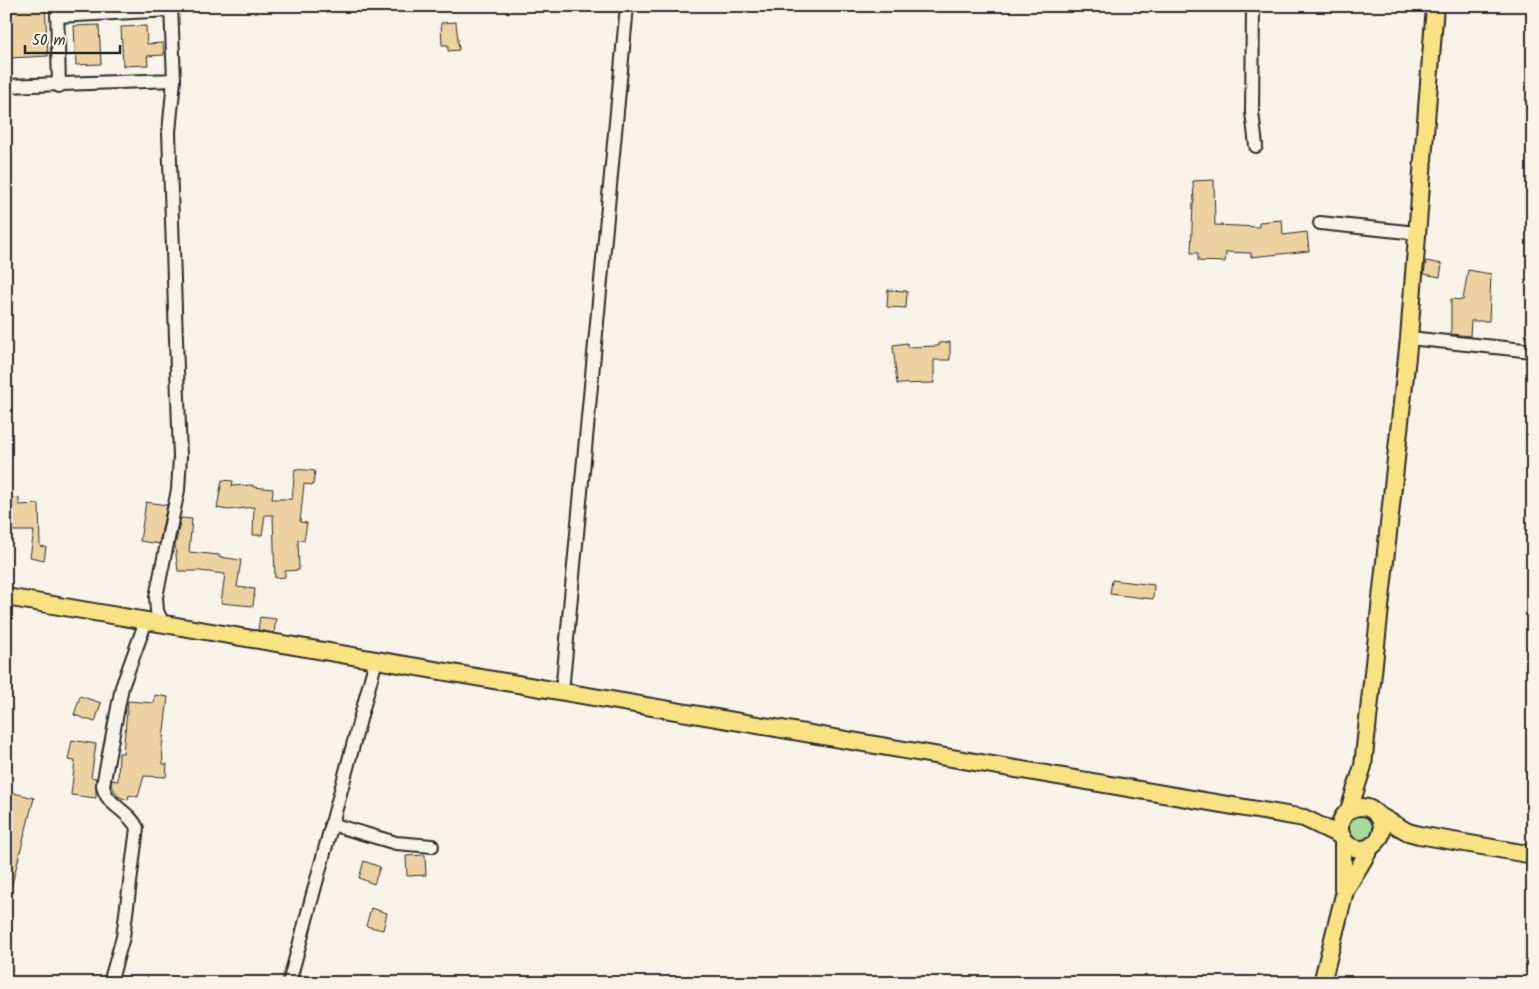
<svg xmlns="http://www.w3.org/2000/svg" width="1539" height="989" font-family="Kalam,sans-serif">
  <rect width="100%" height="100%" fill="#f7f3e8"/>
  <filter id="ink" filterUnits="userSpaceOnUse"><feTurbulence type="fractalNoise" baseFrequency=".02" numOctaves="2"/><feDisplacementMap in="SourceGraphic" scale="10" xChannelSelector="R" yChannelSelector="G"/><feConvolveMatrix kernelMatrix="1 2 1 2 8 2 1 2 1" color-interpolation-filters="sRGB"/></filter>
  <g filter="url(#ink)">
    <circle fill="#a7db9e" stroke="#698364" cx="1360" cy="828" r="15"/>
    <g fill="#edd2a1" stroke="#2b2b2b">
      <polygon points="6,6 45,6 48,56 9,58"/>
      <polygon points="456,22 459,50 448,51 448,45 442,45 441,23"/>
      <polygon points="99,25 101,64 76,65 74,26"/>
      <polygon points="146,26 147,44 163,43 164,55 147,56 148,65 123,66 121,27"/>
      <polygon points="1214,180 1215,225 1259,227 1259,222 1282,220 1283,235 1307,232 1309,251 1251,257 1251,253 1226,252 1225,262 1198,261 1198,253 1191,253 1193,203 1194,203 1193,181"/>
      <polygon points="1426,261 1442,264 1440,277 1424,274"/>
      <polygon points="1468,270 1491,274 1489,321 1471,321 1470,336 1451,334 1451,299 1463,300"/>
      <polygon points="888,290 907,291 906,308 887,307"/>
      <polygon points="950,342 950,360 934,360 934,383 897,384 893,345 907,343 908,347 939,346 939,343"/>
      <polygon points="295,469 315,471 313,485 304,484 300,522 307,523 304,541 298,539 299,570 285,571 285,577 275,578 273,515 265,515 262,535 253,535 254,507 228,510 217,508 222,480 233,481 232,486 253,485 253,487 273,489 272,499 292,499"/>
      <polygon points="19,498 19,505 39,504 40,546 46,547 44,560 30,557 34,531 6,531 6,499"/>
      <polygon points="146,502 167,505 159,544 140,541"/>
      <polygon points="181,518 192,519 189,552 219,555 219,557 241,560 237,587 255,589 253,606 221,603 225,574 200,571 178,571 175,546"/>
      <polygon points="1112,580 1154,585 1153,599 1110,594"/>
      <polygon points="260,617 276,619 274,633 258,630"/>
      <polygon points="155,695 168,697 162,747 163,764 167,764 166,777 144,776 138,797 129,795 128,800 119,797 111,785 112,780 118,781 119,753 123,753 128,701 154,703"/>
      <polygon points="80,696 101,703 95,722 74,715"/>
      <polygon points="72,740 96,744 91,777 96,778 96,798 71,795 75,761 68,760"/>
      <polygon points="6,791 34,798 10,892 6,891"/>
      <polygon points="425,855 426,875 407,876 406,856"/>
      <polygon points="364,861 380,867 374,884 359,878"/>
      <polygon points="371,908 387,913 383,930 366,926"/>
    </g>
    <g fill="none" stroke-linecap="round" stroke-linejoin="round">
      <defs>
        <g id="minor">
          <polyline points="57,6 59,86"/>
          <polyline points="1253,6 1252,112 1256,146"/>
          <polyline points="57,16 171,10"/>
          <polyline points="6,86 174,80 171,6"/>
          <polyline points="1320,223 1417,233"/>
          <polyline points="1409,338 1533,351"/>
          <polyline points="163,624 157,611 156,597 178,490 180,457 169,132 174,80"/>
          <polyline points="562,692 627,6"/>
          <polyline points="331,824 396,843 432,846"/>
          <path d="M110,983L123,937L137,828C129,810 105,805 103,785L122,687L146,621"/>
          <polyline points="289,983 376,660"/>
        </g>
        <g id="major">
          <polyline points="6,597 1304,818 1341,836"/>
          <circle cx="1361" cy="828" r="21"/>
          <polyline points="1349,810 1363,766 1409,338 1435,6"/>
          <polyline points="1376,814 1408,832 1419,835 1533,855"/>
          <polyline points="1343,838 1343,890"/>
          <polyline points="1322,983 1345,891 1372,845"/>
        </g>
      </defs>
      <use href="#minor" stroke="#2b2b2b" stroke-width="16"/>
      <use href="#major" stroke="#2b2b2b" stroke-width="20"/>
      <use href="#minor" stroke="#f7f3e8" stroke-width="12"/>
      <use href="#major" stroke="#f8e281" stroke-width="16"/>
    </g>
  </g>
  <rect width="1539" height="989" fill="none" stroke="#f7f3e8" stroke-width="25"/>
  <rect x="12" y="12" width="1514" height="964" fill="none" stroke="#2b2b2b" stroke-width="2" filter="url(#ink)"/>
  <path d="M25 45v8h95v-8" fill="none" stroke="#2b2b2b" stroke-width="2.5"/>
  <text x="32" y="45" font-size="15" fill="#2b2b2b" stroke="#f7f3e8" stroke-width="4" paint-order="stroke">50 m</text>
</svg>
